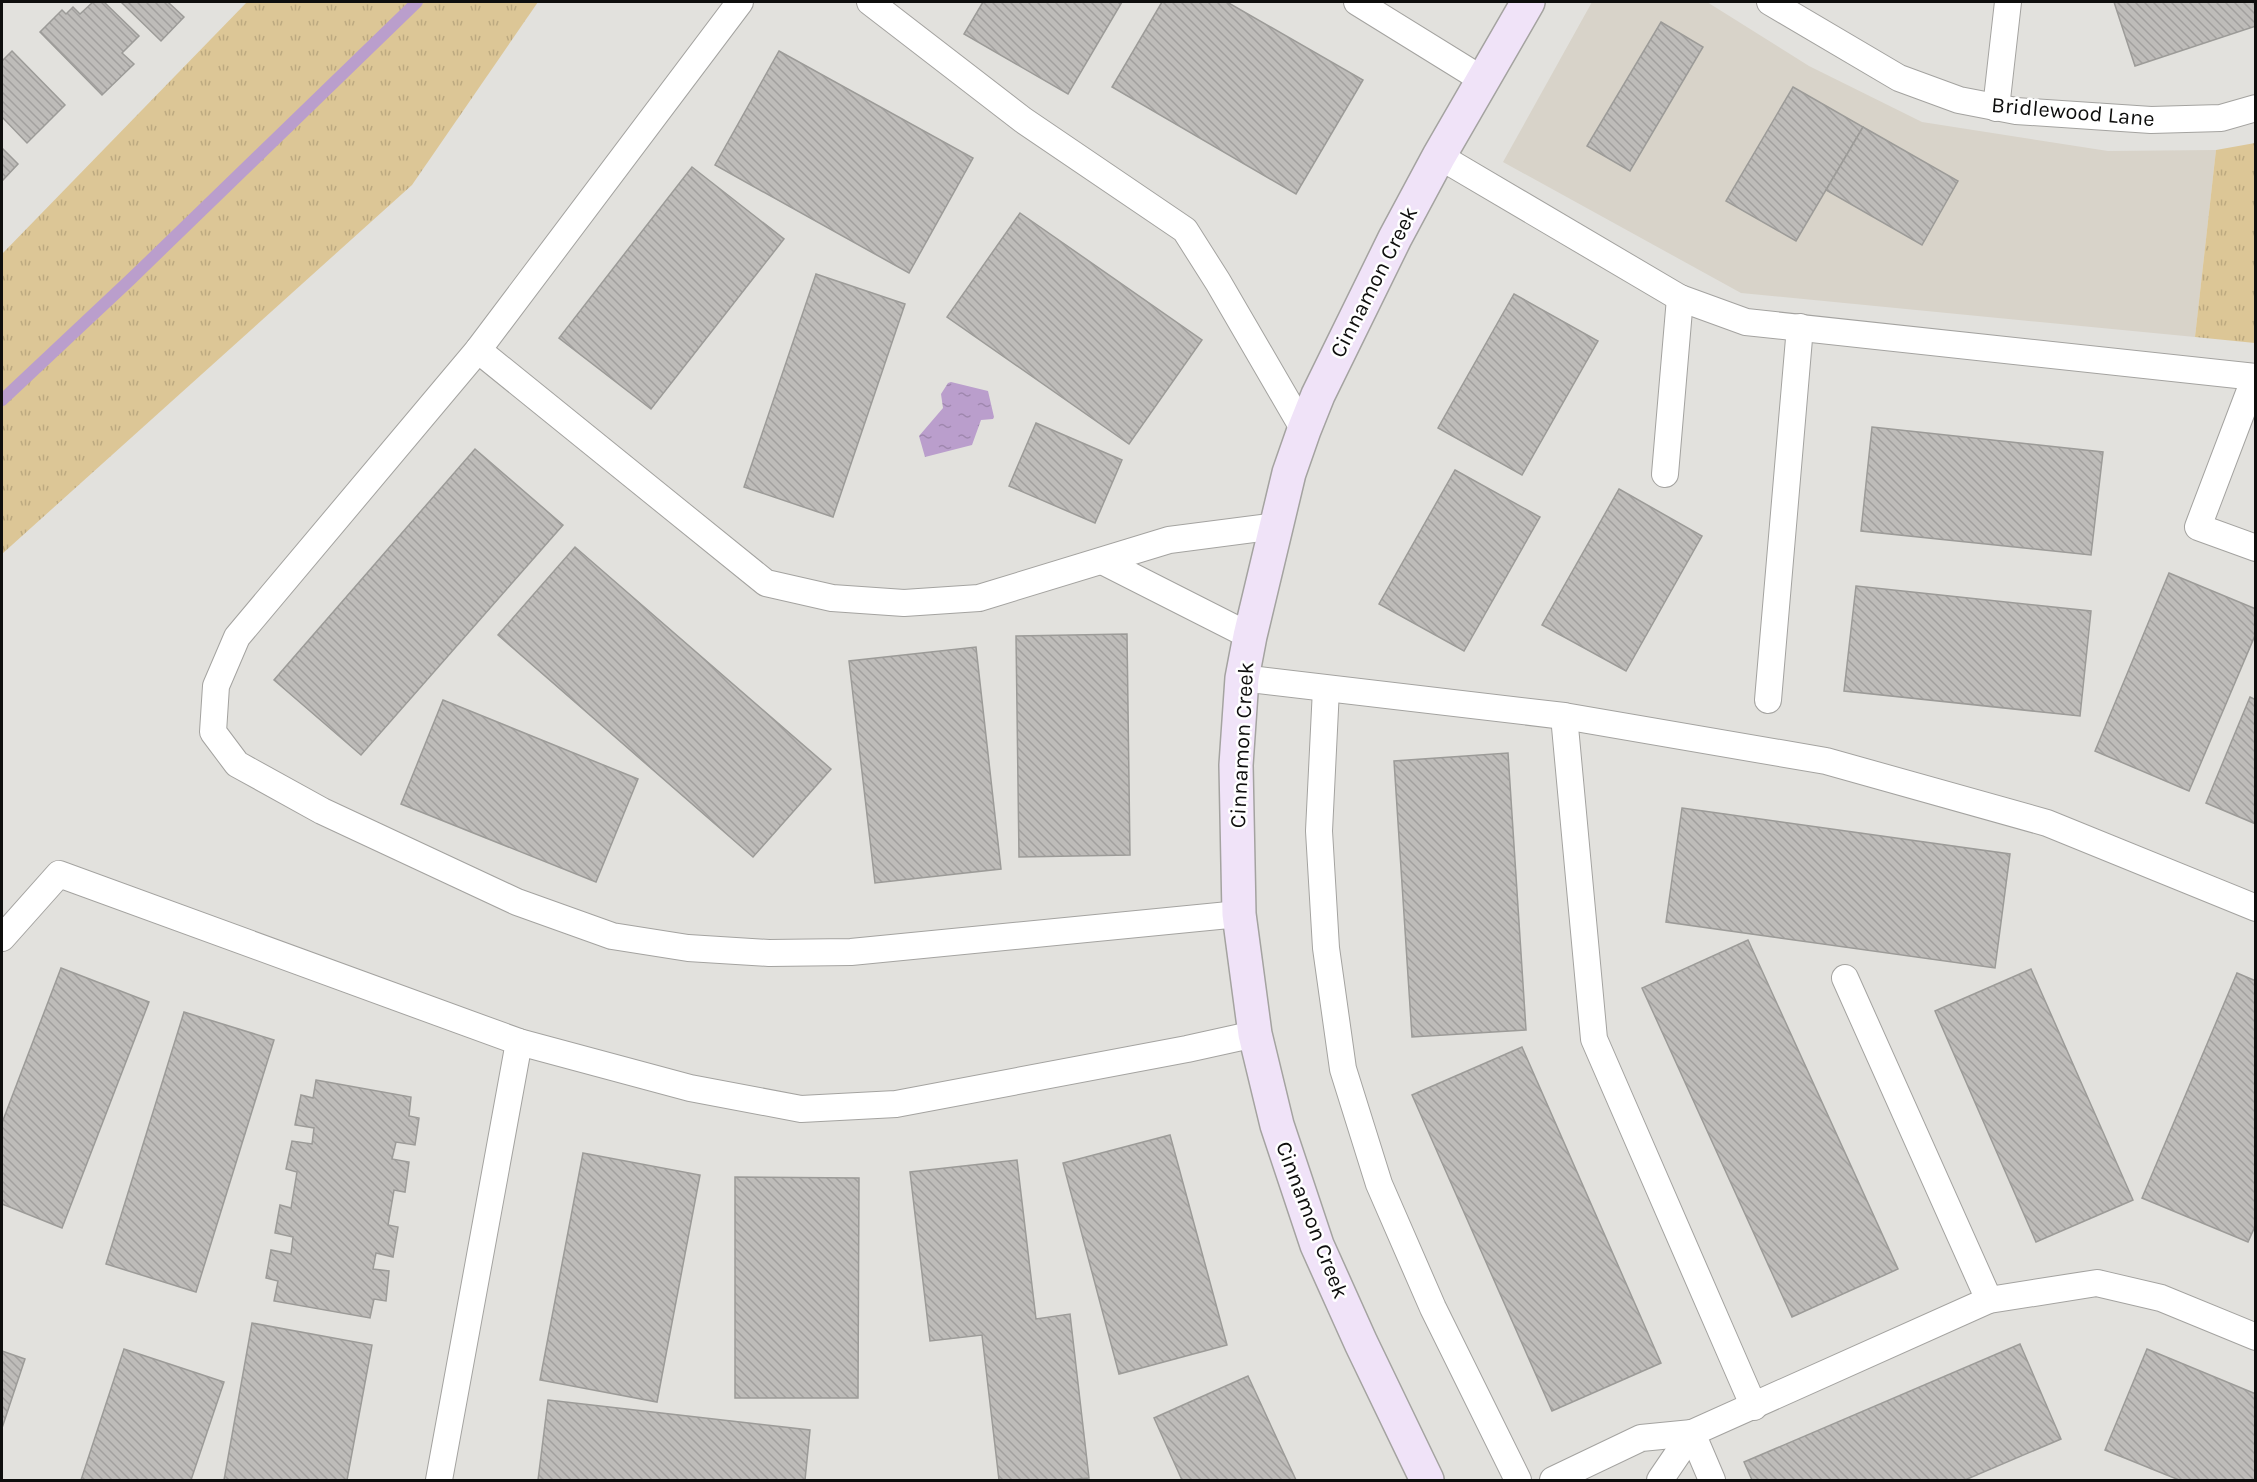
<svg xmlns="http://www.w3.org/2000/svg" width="2257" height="1482" font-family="Karla,sans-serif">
  <defs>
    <pattern id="grass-tufts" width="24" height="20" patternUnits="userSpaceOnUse" patternTransform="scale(1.5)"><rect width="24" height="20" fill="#dcc696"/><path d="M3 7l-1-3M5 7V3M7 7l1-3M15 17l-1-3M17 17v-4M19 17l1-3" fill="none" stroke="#bca980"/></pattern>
    <pattern id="water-ripples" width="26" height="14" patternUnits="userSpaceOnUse" patternTransform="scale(1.5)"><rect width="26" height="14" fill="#ba9ecc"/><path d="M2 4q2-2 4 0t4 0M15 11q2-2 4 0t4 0" fill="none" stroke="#9f87ae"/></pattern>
    <pattern id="building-back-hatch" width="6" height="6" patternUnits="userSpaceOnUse" patternTransform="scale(1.5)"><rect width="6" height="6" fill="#bebcb9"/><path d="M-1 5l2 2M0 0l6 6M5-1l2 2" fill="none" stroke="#a2a09e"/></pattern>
  </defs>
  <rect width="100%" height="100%" fill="#e2e1dd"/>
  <polygon fill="#d8d3c9" points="1592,2 1707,2 1809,66 1922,122 2108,151 2216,150 2195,337 1741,293 1503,162"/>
  <g fill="url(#grass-tufts)">
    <polygon points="247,2 538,2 412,185 2,554 2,254"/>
    <polygon points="2255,143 2255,343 2195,337 2216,150"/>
  </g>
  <polygon fill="url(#water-ripples)" points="951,382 988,391 994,417 993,419 981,420 972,445 925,457 919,436 943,408 941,394 948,383"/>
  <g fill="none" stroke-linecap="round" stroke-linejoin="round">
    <polyline stroke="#ba9ecc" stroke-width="12" points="2,400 131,279 417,2"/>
  </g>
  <g fill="url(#building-back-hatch)" stroke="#9c9b98" stroke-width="1.5">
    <polygon points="93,2 104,2 139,36 122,53 134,64 102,95 40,32 62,10 66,14 73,7 80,14"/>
    <polygon points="121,2 170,2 169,3 184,17 161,41"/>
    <polygon points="983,2 1122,2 1068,94 964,34"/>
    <polygon points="1162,2 1227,2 1363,80 1296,194 1112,87"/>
    <polygon points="2114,2 2256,2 2256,26 2135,66"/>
    <polygon points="1661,22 1703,47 1630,171 1587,146"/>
    <polygon points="12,51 65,105 27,143 2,117 2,61"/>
    <polygon points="779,51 973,158 909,273 715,165"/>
    <polygon points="1793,87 1863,127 1796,241 1726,201"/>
    <polygon points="1863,127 1958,181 1922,245 1826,190"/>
    <polygon points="2,148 18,164 2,181"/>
    <polygon points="692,167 784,239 651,409 559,338"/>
    <polygon points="1020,213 1202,340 1129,444 947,317"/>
    <polygon points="816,274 905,304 833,517 744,487"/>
    <polygon points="1514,294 1598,341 1522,475 1438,428"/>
    <polygon points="1036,423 1122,460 1095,523 1009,486"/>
    <polygon points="1872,427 2103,452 2091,555 1861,531"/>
    <polygon points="475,449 563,525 361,755 274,680"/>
    <polygon points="1455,470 1540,517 1464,651 1379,604"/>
    <polygon points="1619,489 1702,536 1626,671 1542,625"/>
    <polygon points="575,547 831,769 753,857 498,635"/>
    <polygon points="2169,573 2256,609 2256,633 2189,791 2095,751"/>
    <polygon points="1856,586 2091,611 2080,716 1844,691"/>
    <polygon points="1127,634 1130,855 1019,857 1016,636"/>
    <polygon points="976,647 1001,869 875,883 849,661"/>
    <polygon points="2250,697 2256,700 2256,824 2206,803"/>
    <polygon points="443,700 638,779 596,882 401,804"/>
    <polygon points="1508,753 1526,1030 1412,1037 1394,761"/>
    <polygon points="1682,808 2010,854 1995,968 1666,922"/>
    <polygon points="1748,940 1898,1269 1792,1317 1642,988"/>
    <polygon points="61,968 149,1002 62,1228 2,1204 2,1123"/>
    <polygon points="2031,969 2133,1200 2036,1242 1935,1011"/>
    <polygon points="2237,973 2256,981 2256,1224 2248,1242 2142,1198"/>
    <polygon points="184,1012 274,1040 196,1292 106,1264"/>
    <polygon points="1522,1047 1661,1363 1552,1411 1412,1095"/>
    <polygon points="316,1080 411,1097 409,1116 419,1118 415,1145 396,1142 392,1159 409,1162 405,1192 394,1190 388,1225 398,1227 393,1257 376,1253 373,1269 389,1271 386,1301 374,1299 370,1318 274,1301 278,1281 266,1278 271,1250 291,1254 293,1237 275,1233 280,1205 291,1208 297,1172 286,1169 292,1141 312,1144 314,1128 295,1125 301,1095 313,1098"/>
    <polygon points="1170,1135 1227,1345 1119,1374 1063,1163"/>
    <polygon points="583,1153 700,1175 657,1402 540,1380"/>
    <polygon points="1017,1160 1036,1319 1070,1314 1089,1478 1067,1480 999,1480 982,1335 930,1341 910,1172"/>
    <polygon points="735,1177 859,1178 858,1398 735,1398"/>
    <polygon points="252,1323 372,1345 347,1480 224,1480"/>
    <polygon points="2020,1344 2061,1439 1965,1480 1752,1480 1744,1462"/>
    <polygon points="124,1349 224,1382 191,1480 81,1480"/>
    <polygon points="2147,1349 2256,1394 2256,1480 2179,1480 2105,1450"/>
    <polygon points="2,1351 25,1359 2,1428"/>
    <polygon points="1248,1376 1296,1480 1182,1480 1154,1418"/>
    <polygon points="548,1400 810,1430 805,1480 538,1480"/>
  </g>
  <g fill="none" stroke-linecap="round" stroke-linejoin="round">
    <defs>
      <g id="lane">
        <polyline points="740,2 478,350 237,637 216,686 213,732 237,764 322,811 517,902 612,936 688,948 769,953 851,952 1239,914"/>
        <polyline points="870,2 1023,120 1185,230 1218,282 1304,430"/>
        <polyline points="1357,2 1483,80"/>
        <polyline points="1770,2 1899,78 1959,100 2016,111 2151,120 2221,118 2256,108"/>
        <polyline points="1996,108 2008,2"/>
        <polyline points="1439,156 1680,298 1746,322 2256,377"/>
        <polyline points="478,350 766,583 832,598 904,603 979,598 1169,540 1276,526"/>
        <polyline points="2255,377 2198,527 2256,548"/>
        <polyline points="1665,474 1680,298"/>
        <polyline points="1102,561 1250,636"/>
        <polyline points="1242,678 1564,716 1826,761 2047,823 2256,908"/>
        <polyline points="1326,689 1319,831 1326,948 1343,1069 1379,1184 1433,1308 1518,1480"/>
        <polyline points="1768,700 1800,327"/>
        <polyline points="1564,716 1594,1039 1754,1407"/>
        <polyline points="2,938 59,874 519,1042 690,1088 801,1109 896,1104 1187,1049 1255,1034"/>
        <polyline points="1845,978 1989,1300"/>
        <polyline points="1692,1433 1712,1480"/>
        <polyline points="439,1480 519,1042"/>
        <polyline points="1553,1480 1641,1438 1692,1433 1989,1300 2097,1283 2161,1298 2256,1337"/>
        <polyline points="1660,1480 1692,1433"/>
      </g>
      <polyline id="secondary" points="1427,1480 1361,1343 1317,1245 1277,1125 1255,1034 1239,914 1236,765 1242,678 1250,636 1289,473 1304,430 1318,395 1395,238 1439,156 1528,2"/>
    </defs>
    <use href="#lane" stroke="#a4a3a0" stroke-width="28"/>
    <use href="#secondary" stroke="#a4a3a0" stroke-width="36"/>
    <use href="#lane" stroke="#fff" stroke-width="26"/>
    <use href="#secondary" stroke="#f0e3f8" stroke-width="33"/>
  </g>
  <g text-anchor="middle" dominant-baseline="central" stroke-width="5" stroke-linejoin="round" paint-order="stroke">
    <g font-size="22" fill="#0e0e0d" stroke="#fff">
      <text transform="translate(2073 112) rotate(5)">Bridlewood Lane</text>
      <text transform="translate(1374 282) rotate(-63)">Cinnamon Creek</text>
      <text transform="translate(1242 745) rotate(-87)">Cinnamon Creek</text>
      <text transform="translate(1312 1220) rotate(69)">Cinnamon Creek</text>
    </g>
  </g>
  <rect width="2257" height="1482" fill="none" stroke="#0e0e0d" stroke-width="6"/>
</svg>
